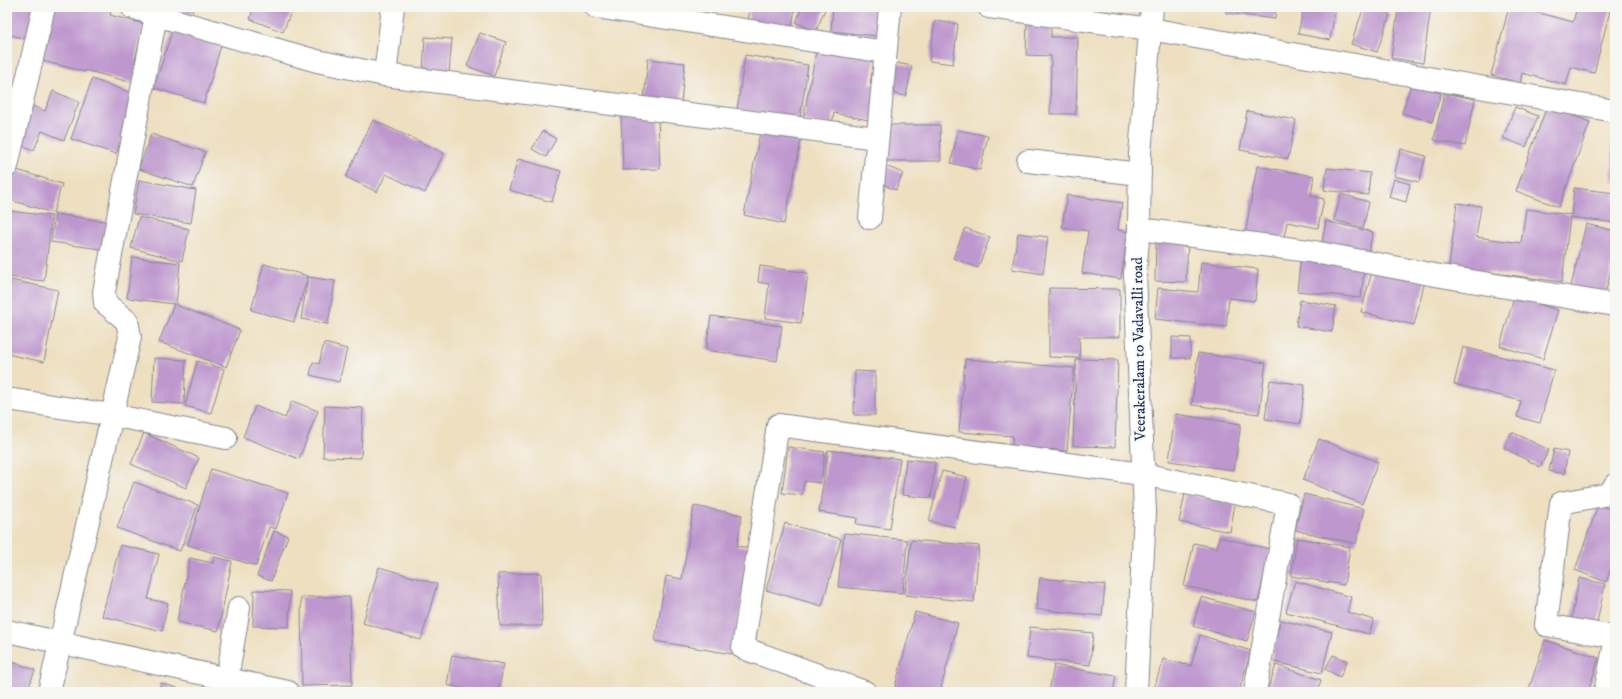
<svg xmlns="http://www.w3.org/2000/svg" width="1622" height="699" font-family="'IM FELL DW Pica',serif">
  <rect width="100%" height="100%" fill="#f6f6f2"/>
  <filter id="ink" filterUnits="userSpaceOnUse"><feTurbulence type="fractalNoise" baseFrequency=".025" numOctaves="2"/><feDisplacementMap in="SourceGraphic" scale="8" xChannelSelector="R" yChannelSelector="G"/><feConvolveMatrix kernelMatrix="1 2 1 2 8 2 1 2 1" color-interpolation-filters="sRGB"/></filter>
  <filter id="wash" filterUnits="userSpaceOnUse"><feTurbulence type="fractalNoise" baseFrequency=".012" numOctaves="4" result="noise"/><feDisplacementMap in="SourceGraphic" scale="16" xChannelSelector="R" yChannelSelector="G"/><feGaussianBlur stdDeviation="0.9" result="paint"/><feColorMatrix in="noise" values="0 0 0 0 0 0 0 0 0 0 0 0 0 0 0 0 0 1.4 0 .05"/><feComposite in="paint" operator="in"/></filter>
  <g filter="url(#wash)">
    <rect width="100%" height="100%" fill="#eedfc0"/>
    <g id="blocks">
      <g fill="#be97ce">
        <polygon points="7,7 35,7 27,39 7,34"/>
        <polygon points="54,7 112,7 110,15 144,24 135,60 139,62 133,83 85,70 85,72 39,60"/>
        <polygon points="171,7 194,7 191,15"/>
        <polygon points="254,7 293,7 283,32 250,19"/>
        <polygon points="750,7 795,7 792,29 748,22"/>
        <polygon points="802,7 826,7 816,31 796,23"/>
        <polygon points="833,7 879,7 877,36 831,31"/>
        <polygon points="1226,7 1276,7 1275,19 1226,13"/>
        <polygon points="1281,7 1336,7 1330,40 1298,34 1303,11"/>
        <polygon points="1364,7 1390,14 1377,52 1351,44"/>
        <polygon points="1384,7 1431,7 1423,63 1391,58 1398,10"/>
        <polygon points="1509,7 1517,7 1573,22 1577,7 1611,7 1594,73 1571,67 1566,85 1522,73 1520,83 1491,75"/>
        <polygon points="935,21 958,24 953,64 929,61"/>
        <polygon points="1027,22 1051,23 1051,37 1078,37 1076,114 1050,114 1051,56 1026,55"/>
        <polygon points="174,25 223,39 204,103 154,88"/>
        <polygon points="480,33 506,42 494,76 467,66"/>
        <polygon points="425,37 452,39 449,73 423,71"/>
        <polygon points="817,46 875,58 870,84 880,86 873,121 834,113 832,125 803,120"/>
        <polygon points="745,55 808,65 800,119 737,110"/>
        <polygon points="648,59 685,63 681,103 644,99"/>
        <polygon points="891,62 912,66 906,96 885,92"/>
        <polygon points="92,79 137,95 116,154 71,139"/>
        <polygon points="1411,84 1441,93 1432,122 1402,113"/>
        <polygon points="53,91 79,102 64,140 42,131 34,150 18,144 33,106 45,111"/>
        <polygon points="1444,93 1475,99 1465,146 1434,140"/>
        <polygon points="1547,106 1590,122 1559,207 1516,191"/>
        <polygon points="1515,107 1538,116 1526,147 1503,138"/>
        <polygon points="1247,111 1296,120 1288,159 1240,150"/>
        <polygon points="658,116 660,169 623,170 621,117"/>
        <polygon points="373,120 444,153 425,193 386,174 377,192 346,177"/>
        <polygon points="883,125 940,125 941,161 883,161"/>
        <rect x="1612" y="126" width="3" height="56"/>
        <polygon points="761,127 802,136 784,224 744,215"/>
        <polygon points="958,130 988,136 980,170 951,163"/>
        <polygon points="543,131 556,139 546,157 532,149"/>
        <polygon points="151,134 205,152 193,187 139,169"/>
        <polygon points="1401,149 1426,156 1419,182 1394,176"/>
        <polygon points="518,159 561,171 552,202 509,190"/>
        <polygon points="883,165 903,173 896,190 876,182"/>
        <polygon points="1257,166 1314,176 1311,196 1324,199 1318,228 1287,222 1283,242 1245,235"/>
        <polygon points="1327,168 1370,173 1368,195 1324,190"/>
        <polygon points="14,169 62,184 53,213 7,199"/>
        <polygon points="1394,179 1410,184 1406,202 1389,197"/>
        <polygon points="139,180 196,190 191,223 133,214"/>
        <polygon points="1574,188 1615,193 1615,223 1570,217 1562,282 1449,267 1457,203 1481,206 1476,237 1521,243 1526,209 1571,215"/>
        <polygon points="1341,194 1369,202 1363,228 1334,220"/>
        <polygon points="1067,195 1122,203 1118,230 1128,232 1121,279 1082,273 1088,231 1062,227"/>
        <polygon points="9,211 52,216 44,281 7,277 7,231"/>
        <polygon points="55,214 111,222 107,250 51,242"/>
        <polygon points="139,217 189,229 182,261 131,248"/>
        <polygon points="1326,221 1373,232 1367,258 1321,247"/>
        <polygon points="1586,224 1615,231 1615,253 1605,295 1571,286"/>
        <polygon points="965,228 990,237 978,268 953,258"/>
        <polygon points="1018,233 1048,237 1043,274 1012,269"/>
        <polygon points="1156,241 1188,242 1186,282 1155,281"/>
        <polygon points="1301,256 1365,263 1361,298 1297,291"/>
        <polygon points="132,257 180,263 176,305 240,330 226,367 159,342 174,304 127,298"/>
        <polygon points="1201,262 1258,269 1255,301 1229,298 1226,327 1155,319 1158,288 1198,292"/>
        <polygon points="264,264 308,276 294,322 251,310"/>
        <polygon points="1374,264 1426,277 1414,325 1361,312"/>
        <polygon points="760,266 808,273 801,323 765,318 769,284 758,282"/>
        <polygon points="308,277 335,281 328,324 301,319"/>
        <polygon points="11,280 58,290 44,362 7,354 7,299"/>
        <polygon points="1049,288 1120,289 1120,337 1079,337 1080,358 1049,357"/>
        <polygon points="1514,297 1558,310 1543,359 1500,346"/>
        <polygon points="1300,300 1336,306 1332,332 1296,326"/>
        <polygon points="711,316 782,326 777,361 706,350"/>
        <polygon points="1172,337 1191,338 1190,358 1172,358"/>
        <polygon points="324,343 347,349 339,382 310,375 313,362 319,364"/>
        <polygon points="1463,347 1554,370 1540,423 1517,417 1521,401 1454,384"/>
        <polygon points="1198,353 1266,363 1259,414 1192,405"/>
        <polygon points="154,358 186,360 184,404 152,402"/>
        <polygon points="965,359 1074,368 1067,451 1012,446 1013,436 959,432"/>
        <polygon points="1076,359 1118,360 1115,447 1073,446"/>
        <polygon points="197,361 224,369 211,413 185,406"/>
        <polygon points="855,371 875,372 875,415 854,415"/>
        <polygon points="1270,380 1305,385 1300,424 1265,419"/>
        <polygon points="292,401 318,411 299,459 243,437 255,406 285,418"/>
        <polygon points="325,406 363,408 361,458 323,457"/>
        <polygon points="1175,414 1241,424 1234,470 1169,461"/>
        <polygon points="1512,432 1549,450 1540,467 1504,448"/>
        <polygon points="144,433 199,458 186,488 131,464"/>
        <polygon points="1319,439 1378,462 1362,504 1303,480"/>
        <polygon points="788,447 825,452 821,483 804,481 802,495 782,493"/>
        <polygon points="1554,449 1568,452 1564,474 1549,471"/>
        <polygon points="828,450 900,459 890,529 856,524 857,518 819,512"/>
        <polygon points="906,459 935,462 931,498 902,495"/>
        <polygon points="211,469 288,493 276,529 269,527 256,566 188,545"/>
        <polygon points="942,471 967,477 955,527 929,521"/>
        <polygon points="134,482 198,505 180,551 117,528"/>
        <polygon points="1185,494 1235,504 1230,532 1179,522"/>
        <polygon points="1304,494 1364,509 1356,544 1295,530"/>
        <polygon points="1598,505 1615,511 1615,557 1606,582 1575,570"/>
        <polygon points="694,506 742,515 737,546 755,549 745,580 732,654 655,641 666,576 682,579"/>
        <polygon points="785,523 841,539 822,606 766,590"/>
        <polygon points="274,531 288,536 271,581 257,576"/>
        <polygon points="844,533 907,540 903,593 838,587"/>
        <polygon points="1219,537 1270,549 1258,602 1184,586 1194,543 1217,548"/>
        <polygon points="1297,538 1350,547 1344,585 1291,576"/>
        <polygon points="911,540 979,546 974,602 905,595"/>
        <polygon points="120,545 159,554 148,599 168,603 162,631 102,616"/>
        <polygon points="214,557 232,561 218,631 177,622 190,558 213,563"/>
        <polygon points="379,567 437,584 421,640 363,623"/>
        <polygon points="541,573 542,626 500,626 498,574"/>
        <polygon points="1040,578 1105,585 1102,616 1036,609"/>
        <polygon points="1579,578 1605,584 1596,627 1571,622"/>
        <polygon points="1295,581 1351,597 1347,612 1374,620 1369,634 1286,612"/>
        <polygon points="254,590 290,591 289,627 253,626"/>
        <polygon points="301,597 350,597 352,685 302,686"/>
        <polygon points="1201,597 1256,612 1247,641 1193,626"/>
        <polygon points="915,612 958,623 940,692 913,692 895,687"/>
        <polygon points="1280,620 1332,632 1322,673 1271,661"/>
        <polygon points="1030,627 1093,633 1090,665 1027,658"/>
        <polygon points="1200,635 1251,651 1239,692 1153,692 1163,659 1191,666"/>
        <polygon points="1545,640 1599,658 1588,692 1528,692"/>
        <polygon points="452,655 504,664 498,692 481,692 447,685"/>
        <polygon points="1333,655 1347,661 1340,677 1325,669"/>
        <polygon points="7,660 35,670 27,692 7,692"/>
        <polygon points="1054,665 1116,676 1113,692 1049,692"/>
        <polygon points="1276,665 1321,680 1317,692 1267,692"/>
        <polygon points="161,683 189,692 158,692"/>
      </g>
    </g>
  </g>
  <g filter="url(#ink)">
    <use href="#blocks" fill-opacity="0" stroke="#84878f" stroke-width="1"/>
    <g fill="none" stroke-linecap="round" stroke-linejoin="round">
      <defs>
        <g id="minor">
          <polyline points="132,7 156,15"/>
          <polyline points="596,7 885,52"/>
          <polyline points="989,7 1150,29 1615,111"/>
          <polyline points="385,75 877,138"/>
          <polyline points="1028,161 1140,174"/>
          <polyline points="7,166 44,7"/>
          <polyline points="870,218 890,7"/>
          <polyline points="1139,229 1309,251 1435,275 1615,305"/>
          <polyline points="7,399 112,415 226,438"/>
          <polyline points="1615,485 1609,494 1561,503 1546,625 1615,637"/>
          <polyline points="7,631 288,692"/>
          <polyline points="227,679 239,608"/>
          <polyline points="49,692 130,337 127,321 105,303 104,292 156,15 317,61 385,75 393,7"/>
          <polyline points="865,692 743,648 778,425 1142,474 1288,504 1255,692"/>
          <polyline points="1136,692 1145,512 1135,273 1139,229 1140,154 1152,7"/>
          <polyline points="1605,692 1615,644"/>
        </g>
      </defs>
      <use href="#minor" stroke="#84878f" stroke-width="24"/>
      <use href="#minor" stroke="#fff" stroke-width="22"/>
    </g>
  </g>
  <g text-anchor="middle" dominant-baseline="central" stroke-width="3.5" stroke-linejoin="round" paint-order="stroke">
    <g font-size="15" fill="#1b2f5e" stroke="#f6f6f2">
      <text transform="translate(1139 349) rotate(-91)">Veerakeralam to Vadavalli road</text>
    </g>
  </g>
  <rect width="1622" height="699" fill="none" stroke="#f6f6f2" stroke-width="24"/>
</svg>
